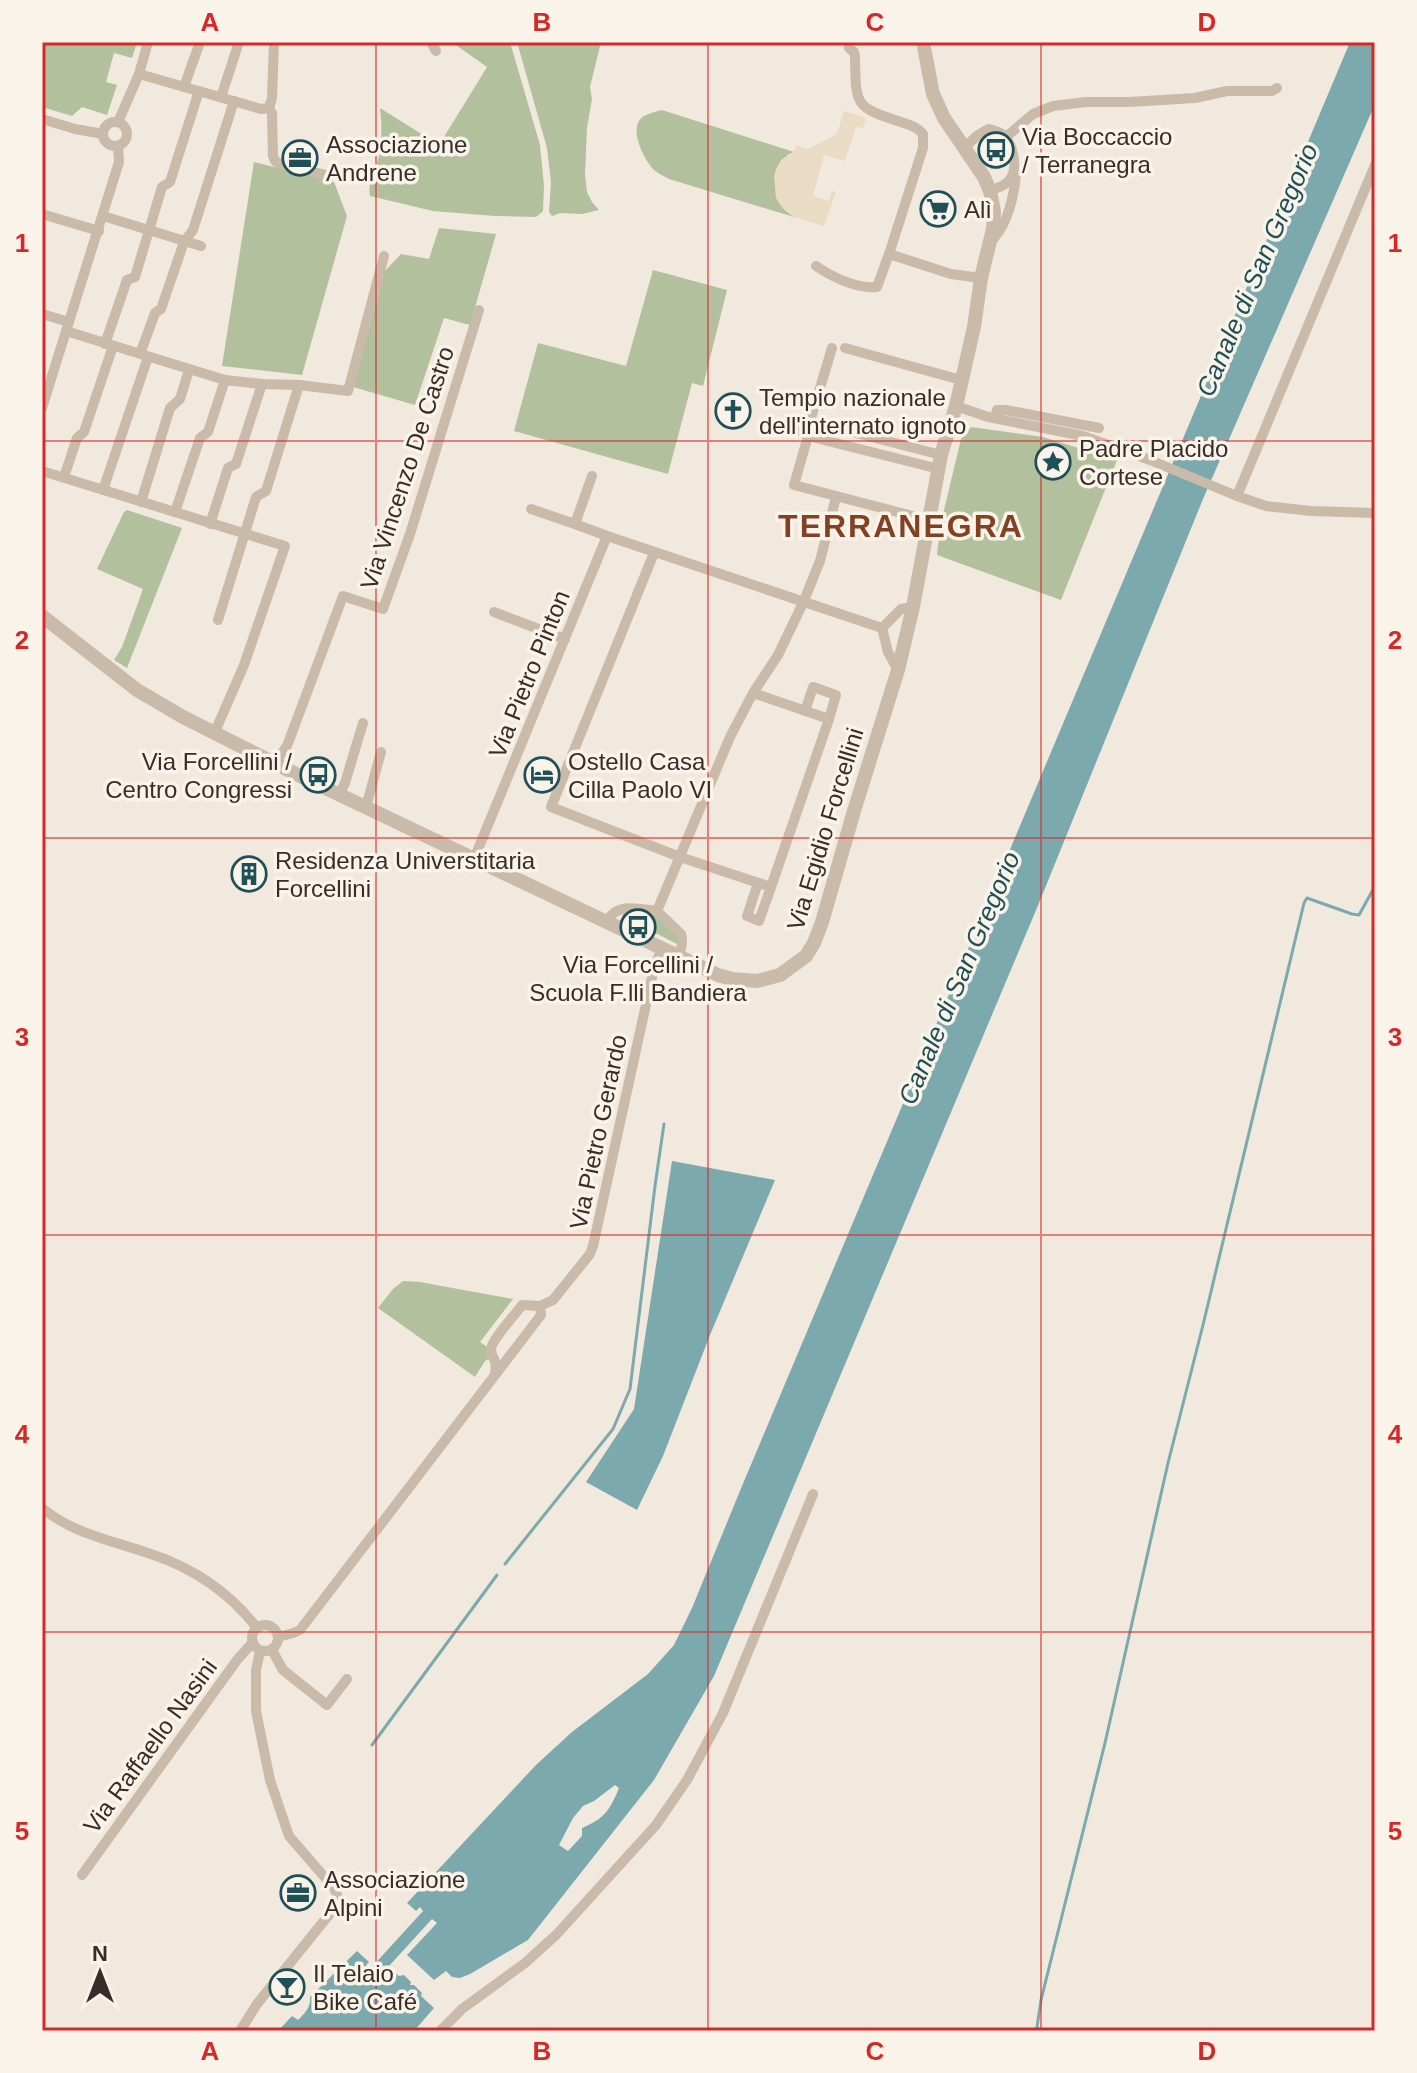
<svg xmlns="http://www.w3.org/2000/svg" width="1417" height="2073" font-family="Arial,sans-serif">
  <rect width="100%" height="100%" fill="#f1e9dd"/>
  <g fill="#b2c09d">
    <polygon points="42,42 137,42 132,58 114,53 106,82 117,85 107,115 82,107 72,116 42,107"/>
    <path d="M464,42H510L540,145L544,186L543,211L536,217L495,216L433,211L370,196C367,183 376,169 379,156C382,141 382,124 380,108L439,145L487,67L456,45Z"/>
    <polygon points="517,42 601,42 590,87 592,99 587,128 585,175 587,192 592,202 599,210 582,214 560,213 552,216 549,212 551,182 547,148"/>
    <path d="M662,110L794,152L787,155C777,181 765,198 794,217L669,179C664,176 657,173 653,169C644,159 631,133 639,121C643,114 655,112 662,110Z"/>
    <polygon points="986,136 994,137 997,141 1003,165 1000,169 991,169 979,152 979,142"/>
    <polygon points="254,162 334,182 347,216 302,375 222,366"/>
    <polygon points="439,228 496,234 470,325 444,318 415,405 353,387 385,271 401,254 429,259"/>
    <polygon points="653,270 727,290 703,386 692,383 668,474 514,431 538,343 626,366"/>
    <polygon points="971,427 1043,437 1117,460 1061,600 937,555 940,527 961,439"/>
    <polygon points="127,510 182,528 127,668 114,660 122,647 143,589 97,569 124,512"/>
    <polygon points="624,913 656,915 678,937 677,944 622,916"/>
    <polygon points="403,1281 420,1282 513,1299 480,1342 486,1346 490,1358 485,1361 475,1377 378,1308 393,1289"/>
  </g>
  <polygon fill="#e9dbc4" points="844,111 866,118 863,128 856,127 845,161 824,155 813,196 829,201 832,191 836,192 824,226 794,217 781,206 776,198 774,176 777,167 782,159 794,152 796,145 808,149 837,134"/>
  <g fill="#7ca9ae" fill-rule="evenodd">
    <path d="M1350,42H1375V104L1203,499L1039,903L714,1676L654,1780L528,1940L470,1974L460,1978L452,1977L446,1971L434,1980L407,1955L437,1923L432,1919L379,1977L385,1979L393,1971L399,1976L404,1975L411,1982L410,1985H414L422,1993L421,1996L434,2008L414,2031H278L292,2016L298,2020C305,2013 311,2007 310,1997L357,1951L369,1962L366,1965L371,1968L423,1911L420,1907L416,1911L407,1903L536,1765L572,1732L648,1674L674,1645L692,1608L742,1486ZM615,1785L619,1788C610,1810 604,1819 582,1828V1836L568,1851L559,1845L573,1818L583,1806L594,1801Z"/>
    <polygon points="672,1161 775,1180 710,1335 663,1456 637,1510 586,1482 634,1409"/>
  </g>
  <g fill="none" stroke-linecap="round" stroke-linejoin="round">
    <g stroke="#7ca9ae" stroke-width="3">
      <polyline points="505,1564 613,1429 630,1389 655,1186 664,1124"/>
      <polyline points="372,1745 497,1575"/>
      <polyline points="1039,2031 1037,2027 1041,2000 1105,1743 1168,1463 1203,1325 1304,903 1307,898 1352,914 1359,915 1375,886"/>
    </g>
    <g stroke="#c9baa9" stroke-width="10">
      <polyline points="274,42 272,98 269,108 272,113 273,156 275,161 281,165 330,176"/>
      <polyline points="431,42 436,51"/>
      <path d="M849,48L854,52L855,57C856,105 854,107 901,122C910,125 917,127 923,134V148L889,254L951,274L981,278"/>
      <polyline points="139,74 261,109 269,108"/>
      <polyline points="184,87 200,42"/>
      <polyline points="221,97 239,42"/>
      <polyline points="42,119 75,129 103,134"/>
      <circle cx="115" cy="134" r="12"/>
      <polyline points="118,122 139,74 148,42"/>
      <polyline points="1006,137 1033,114 1053,106 1086,102 1129,102 1195,98 1227,91 1272,91 1277,88"/>
      <path d="M965,147L978,135L989,129C995,131 1002,132 1006,138C1013,147 1017,166 1012,176C1008,185 999,187 990,191"/>
      <polyline points="42,214 99,231"/>
      <polyline points="103,216 201,246"/>
      <path d="M994,238C1008,223 1014,195 1016,175"/>
      <path d="M816,266C832,277 857,289 877,287L889,254"/>
      <polyline points="42,314 69,322"/>
      <polyline points="66,331 225,380 262,384 299,385 348,391 384,256"/>
      <polyline points="105,344 127,280 135,277 162,187 170,182 199,91"/>
      <polyline points="845,348 961,380"/>
      <polyline points="140,354 155,313 161,309 184,242 193,230 234,101"/>
      <polyline points="956,406 988,417 1083,436 1150,460 1237,496 1266,506 1311,511 1375,513"/>
      <polyline points="42,408 119,162 118,146"/>
      <polyline points="995,418 997,410 1006,410 1099,428"/>
      <polyline points="810,421 832,348"/>
      <polyline points="808,436 794,485 928,520"/>
      <polyline points="939,469 808,436 801,431 805,422 810,421 941,455"/>
      <polyline points="42,471 285,546 244,665 214,734"/>
      <polyline points="64,477 77,438 84,432 113,346"/>
      <polyline points="103,490 148,357"/>
      <polyline points="1237,496 1375,165"/>
      <polyline points="141,502 170,408 180,399 189,370"/>
      <polyline points="531,509 575,524"/>
      <polyline points="175,512 200,438 208,432 225,380"/>
      <polyline points="210,524 228,468 236,464 262,384"/>
      <polyline points="607,536 882,628"/>
      <polyline points="654,553 551,807 680,857 771,887 829,719 753,693"/>
      <polyline points="494,612 565,639"/>
      <polyline points="218,620 256,497 266,491 299,385"/>
      <polyline points="898,670 888,652 882,628 901,609 913,607"/>
      <polyline points="805,711 813,687 836,695 829,719"/>
      <polyline points="275,763 287,746 343,596 383,609 410,534 479,310"/>
      <polyline points="339,795 345,783 363,723"/>
      <polyline points="366,807 381,752"/>
      <polyline points="474,859 607,536 575,524 592,476"/>
      <polyline points="758,883 747,916 759,921 771,887"/>
      <polyline points="657,911 730,737 753,693 778,655 803,603 820,561 835,501"/>
      <path d="M607,921C618,902 638,909 657,911L681,934C684,943 681,949 678,956"/>
      <path d="M495,1374C498,1359 491,1358 491,1349C492,1339 516,1314 522,1305L540,1306L553,1300L590,1254L593,1246L654,968L662,948"/>
      <path d="M42,1508C73,1534 114,1541 151,1554C193,1568 230,1593 257,1628"/>
      <circle cx="265" cy="1638" r="13"/>
      <polyline points="278,1637 293,1633 300,1630 541,1315 540,1306"/>
      <polyline points="272,1650 283,1670 327,1705 347,1679"/>
      <polyline points="82,1875 237,1660 253,1642"/>
      <polyline points="240,2031 257,2004 336,1906 338,1897 334,1888 289,1836 270,1780 256,1711 256,1670 260,1651"/>
      <polyline points="440,2031 462,2009 525,1963 556,1935 656,1825 687,1780 723,1713 813,1494"/>
    </g>
    <polyline stroke="#c9baa9" stroke-width="14" points="42,616 137,690 183,717 296,774 718,975 732,979 757,981 780,975 806,956 814,943 822,922 854,811 898,670 913,607 941,455 956,406 974,327 981,278 993,229 994,211 990,191 984,177 944,118 933,94 923,42"/>
  </g>
  <path fill="none" stroke="#d62828" stroke-width="2" stroke-opacity="0.55" d="M376,42V2031M708,42V2031M1041,42V2031M42,441H1375M42,838H1375M42,1235H1375M42,1632H1375"/>
  <defs>
    <symbol id="bus-ring" viewBox="-11 -11 22 22"><circle r="9.5" fill="#f9f3e9" stroke="#1f5057" stroke-width="1.5"/><path d="M-5-6H5V4H4V6H2V4H-2V6H-4V4H-5ZM-3.5-4V0h7V-4ZM-3.5 1.2v1.5H-2V1.2ZM2 1.2v1.5H3.5V1.2Z" fill="#1f5057"/></symbol>
    <symbol id="office-ring" viewBox="-11 -11 22 22"><circle r="9.5" fill="#f9f3e9" stroke="#1f5057" stroke-width="1.5"/><path d="M-6-3h4V-5.5h4V-3h4V5H-6ZM-1-4.5V-3h2v-1.5ZM-6 0V1H6V0Z" fill="#1f5057"/></symbol>
    <symbol id="supermarket-ring" viewBox="-11 -11 22 22"><circle r="9.5" fill="#f9f3e9" stroke="#1f5057" stroke-width="1.5"/><path d="M-6-5.5h2.5l.6 2H6L4.5 2H-2.5L-4.4-4H-6ZM-1.5 3.2a1.3 1.3 0 1 0 .1 0ZM3 3.2a1.3 1.3 0 1 0 .1 0Z" fill="#1f5057"/></symbol>
    <symbol id="church-ring" viewBox="-11 -11 22 22"><circle r="9.5" fill="#f9f3e9" stroke="#1f5057" stroke-width="1.5"/><path d="M-1.2-6h2.4v3.5h3.3v2.4h-3.3V6h-2.4V-.1h-3.3v-2.4h3.3Z" fill="#1f5057"/></symbol>
    <symbol id="sight-ring" viewBox="-11 -11 22 22"><circle r="9.5" fill="#f9f3e9" stroke="#1f5057" stroke-width="1.5"/><path d="M0-6L1.8-2.2L6-1.7L2.9 1.2L3.7 5.4L0 3.3L-3.7 5.4L-2.9 1.2L-6-1.7L-1.8-2.2Z" fill="#1f5057"/></symbol>
    <symbol id="hotel-ring" viewBox="-11 -11 22 22"><circle r="9.5" fill="#f9f3e9" stroke="#1f5057" stroke-width="1.5"/><path d="M-6-4.5h1.5V1H6V5H4.5V3h-9V5H-6ZM-4 0a1.8 1.8 0 1 1 3.6 0ZM.5 0V-2.5h3Q6-2.5 6 0Z" fill="#1f5057"/></symbol>
    <symbol id="building-ring" viewBox="-11 -11 22 22"><circle r="9.5" fill="#f9f3e9" stroke="#1f5057" stroke-width="1.5"/><path d="M-4-6H4V6H1V3H-1V6H-4ZM-2.5-4.3h1.7v1.8h-1.7ZM.8-4.3h1.7v1.8H.8ZM-2.5-1h1.7V.8h-1.7ZM.8-1h1.7V.8H.8Z" fill="#1f5057"/></symbol>
    <symbol id="bar-ring" viewBox="-11 -11 22 22"><circle r="9.5" fill="#f9f3e9" stroke="#1f5057" stroke-width="1.5"/><path d="M-6-5H6L.8 .8V4.5H3.5V6h-7V4.5H-.8V.8Z" fill="#1f5057"/></symbol>
  </defs>
  <g fill-rule="evenodd">
    <use href="#bus-ring" x="976" y="130" width="40" height="40"/>
    <use href="#office-ring" x="280" y="138" width="40" height="40"/>
    <use href="#supermarket-ring" x="918" y="189" width="40" height="40"/>
    <use href="#church-ring" x="713" y="391" width="40" height="40"/>
    <use href="#sight-ring" x="1033" y="442" width="40" height="40"/>
    <use href="#bus-ring" x="298" y="755" width="40" height="40"/>
    <use href="#hotel-ring" x="522" y="755" width="40" height="40"/>
    <use href="#building-ring" x="229" y="854" width="40" height="40"/>
    <use href="#bus-ring" x="618" y="907" width="40" height="40"/>
    <use href="#office-ring" x="278" y="1873" width="40" height="40"/>
    <use href="#bar-ring" x="267" y="1967" width="40" height="40"/>
  </g>
  <g text-anchor="middle" dominant-baseline="central" stroke-width="7" stroke-linejoin="round" paint-order="stroke">
    <g font-size="24" fill="#372e29" stroke="#f9f3e9" text-anchor="start">
      <text x="1022" y="136">Via Boccaccio<tspan x="1022" dy="28">/ Terranegra</tspan></text>
      <text x="326" y="144">Associazione<tspan x="326" dy="28">Andrene</tspan></text>
      <text x="964" y="209">Alì</text>
      <text x="759" y="397">Tempio nazionale<tspan x="759" dy="28">dell'internato ignoto</tspan></text>
      <text x="1079" y="448">Padre Placido<tspan x="1079" dy="28">Cortese</tspan></text>
      <text x="292" y="761" text-anchor="end">Via Forcellini /<tspan x="292" dy="28">Centro Congressi</tspan></text>
      <text x="568" y="761">Ostello Casa<tspan x="568" dy="28">Cilla Paolo VI</tspan></text>
      <text x="275" y="860">Residenza Universtitaria<tspan x="275" dy="28">Forcellini</tspan></text>
      <text x="638" y="964" text-anchor="middle">Via Forcellini /<tspan x="638" dy="28">Scuola F.lli Bandiera</tspan></text>
      <text x="324" y="1879">Associazione<tspan x="324" dy="28">Alpini</tspan></text>
      <text x="313" y="1973">Il Telaio<tspan x="313" dy="28">Bike Café</tspan></text>
    </g>
    <g font-size="24" fill="#372e29" stroke="#f9f3e9">
      <text transform="translate(407 468) rotate(-72)">Via Vincenzo De Castro</text>
      <text transform="translate(529 674) rotate(-68)">Via Pietro Pinton</text>
      <text transform="translate(825 829) rotate(-73)">Via Egidio Forcellini</text>
      <text transform="translate(598 1132) rotate(-78)">Via Pietro Gerardo</text>
      <text transform="translate(150 1746) rotate(-54)">Via Raffaello Nasini</text>
    </g>
    <g font-size="26" font-style="italic" fill="#1f5057" stroke="#f9f3e9">
      <text transform="translate(1257 270) rotate(-67)">Canale di San Gregorio</text>
      <text transform="translate(959 978) rotate(-67)">Canale di San Gregorio</text>
    </g>
    <g font-size="32" font-weight="bold" letter-spacing="2" fill="#834124" stroke="#f9f3e9">
      <text x="901" y="526">TERRANEGRA</text>
    </g>
  </g>
  <rect width="1417" height="2073" fill="none" stroke="#f9f3e9" stroke-width="88"/>
  <g transform="translate(100 1973)" stroke="#f9f3e9" stroke-width="6" paint-order="stroke">
  <path d="M0-6L14 30L0 20L-14 30Z" fill="#372e29"/>
  <text y="-12" font-size="22" font-weight="bold" text-anchor="middle" fill="#372e29">N</text>
  </g>
  <rect x="44" y="44" width="1329" height="1985" fill="none" stroke="#d62828" stroke-width="3"/>
  <g font-size="26" text-anchor="middle" font-weight="bold" fill="#d62828">
    <text x="210" y="31">A</text>
    <text x="542" y="31">B</text>
    <text x="875" y="31">C</text>
    <text x="1207" y="31">D</text>
    <text x="22" y="252">1</text>
    <text x="1395" y="252">1</text>
    <text x="22" y="649">2</text>
    <text x="1395" y="649">2</text>
    <text x="22" y="1046">3</text>
    <text x="1395" y="1046">3</text>
    <text x="22" y="1443">4</text>
    <text x="1395" y="1443">4</text>
    <text x="22" y="1840">5</text>
    <text x="1395" y="1840">5</text>
    <text x="210" y="2060">A</text>
    <text x="542" y="2060">B</text>
    <text x="875" y="2060">C</text>
    <text x="1207" y="2060">D</text>
  </g>
</svg>
